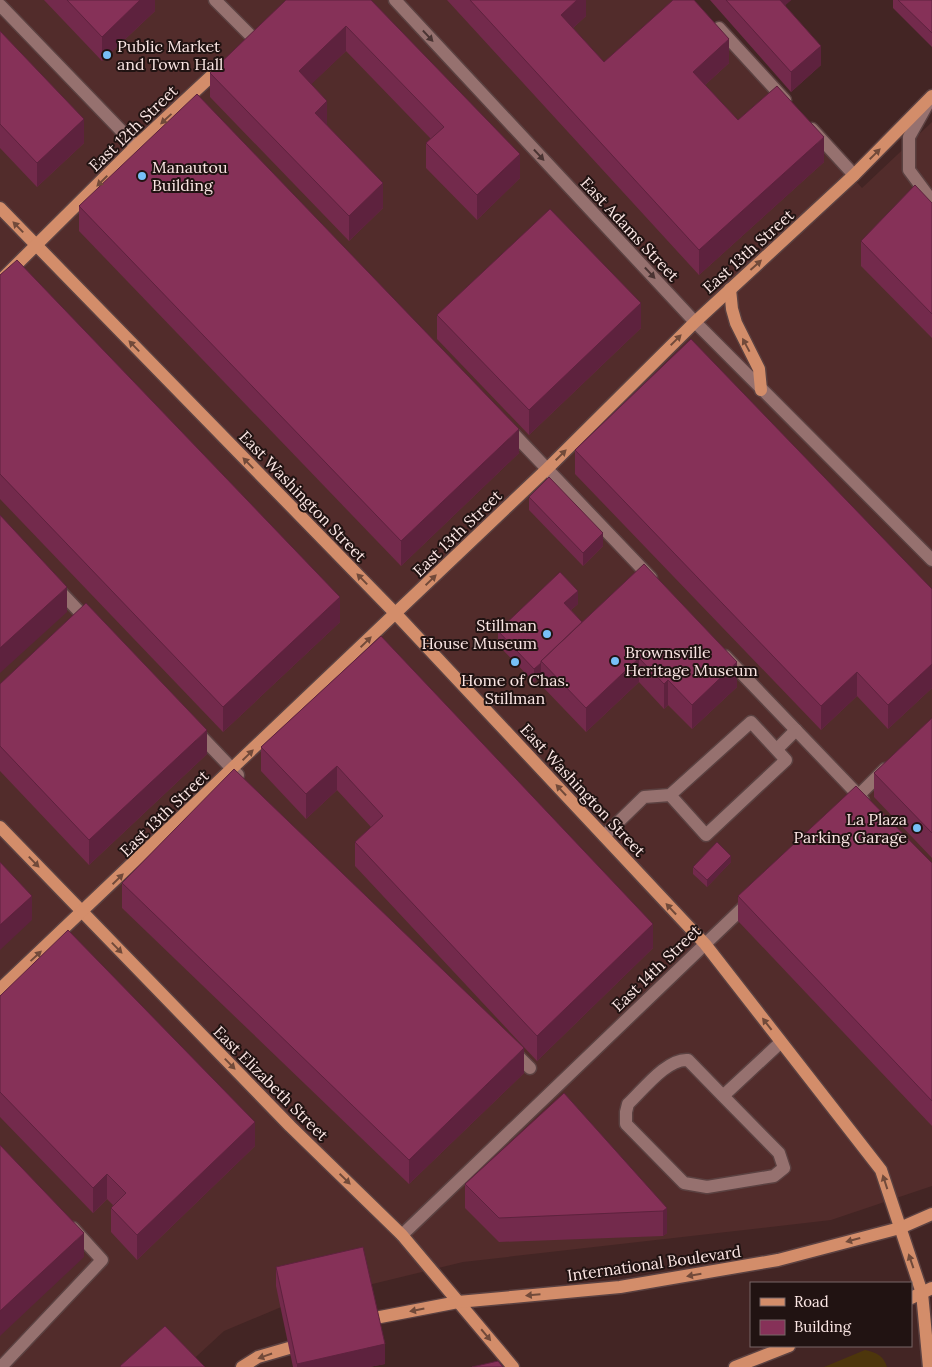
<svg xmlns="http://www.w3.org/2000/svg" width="932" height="1367" font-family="Lora,serif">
  <rect width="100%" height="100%" fill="#432524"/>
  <polygon fill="#522c2b" points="0,0 693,0 862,188 932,122 932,1186 831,1220 463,1262 286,1305 224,1331 185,1367 0,1367"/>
  <path fill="#4d360c" d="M865,1350C877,1353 883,1355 887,1367H824Z"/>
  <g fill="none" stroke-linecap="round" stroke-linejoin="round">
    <defs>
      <g id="minor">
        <polyline points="215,0 253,38"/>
        <polyline points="395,0 695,322 932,560"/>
        <polyline points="0,5 136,146"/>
        <polyline points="719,28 785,100"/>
        <polyline points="928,103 909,137 909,170 932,201"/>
        <polyline points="812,129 854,175"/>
        <polyline points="508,428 651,578"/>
        <polyline points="56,587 90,623"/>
        <polyline points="725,656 863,800"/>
        <polyline points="195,730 238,775"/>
        <polyline points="777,749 796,730"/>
        <polyline points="853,801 885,769"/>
        <polyline points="604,836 644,797 670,795 751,722 786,760 706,835 670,795"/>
        <polyline points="512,1050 530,1068"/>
        <path d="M723,1096L779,1153L784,1168L774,1176L707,1187L684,1183L626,1124V1112L628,1104C643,1090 667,1058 688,1060L723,1096L781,1042"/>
        <polyline points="402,1235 749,902"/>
        <polyline points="1,1367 102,1260 73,1228"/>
      </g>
      <g id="major">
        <polyline points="0,208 396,614 705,944 881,1170 922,1293 929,1367"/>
        <polyline points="0,281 136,146 221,67"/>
        <polyline points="730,289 732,309 736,323 759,369 761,390"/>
        <polyline points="0,827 290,1126 402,1235 513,1367"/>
        <polyline points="0,989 547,469 695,322 854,175 932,96"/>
        <polyline points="911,1298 932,1288"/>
        <polyline points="375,1318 458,1302 620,1287 778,1260 900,1228 932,1214"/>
        <polyline points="242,1367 258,1357 289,1348"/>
        <polyline points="735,1367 789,1346"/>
      </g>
    </defs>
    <use href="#minor" stroke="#5b4141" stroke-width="15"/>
    <use href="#major" stroke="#5b4141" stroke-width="15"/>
    <use href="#minor" stroke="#96716f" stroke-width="12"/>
    <use href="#major" stroke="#d38d6a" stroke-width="12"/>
  </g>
  <g fill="#732a4c">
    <polygon points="44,0 155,0 155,11 102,61"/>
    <polygon points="371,0 520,178 477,220 426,168 426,143 431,139 346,51 311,84 327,125 383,208 349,241 210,97 210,73"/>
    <polygon points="447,0 586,0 586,16 573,28 604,62 729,63 705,85 738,120 824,162 699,275"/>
    <polygon points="710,0 791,0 785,5 821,65 791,92"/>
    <polygon points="893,0 932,0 932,47 893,8"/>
    <polygon points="0,31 84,143 37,187 0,148"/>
    <polygon points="932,203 932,338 861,266 861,241"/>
    <polygon points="79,206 519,453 401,566 79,231"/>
    <polygon points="0,275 340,622 223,732 0,499"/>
    <polygon points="437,315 641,328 529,435 437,339"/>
    <polygon points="575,450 932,589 932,688 888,729 857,696 821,730 575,474"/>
    <polygon points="529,497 603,546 583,566 529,510"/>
    <polygon points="578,604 571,610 582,622 737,687 692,729 668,705 664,709 639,682 586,732 541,685 541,676 534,682 498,645 498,631"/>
    <polygon points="381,636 653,948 537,1061 355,866 355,842 371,827 337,790 306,819 261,771 261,747"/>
    <polygon points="0,684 207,754 89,865 0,771"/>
    <polygon points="932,718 932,858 874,797 874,773"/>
    <polygon points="731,862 707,887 693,874 693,867"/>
    <polygon points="932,863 932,1126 738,921 738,896"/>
    <polygon points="122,883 524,1073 409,1184 122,908"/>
    <polygon points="0,996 255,1146 137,1260 111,1232 111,1208 113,1205 107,1199 93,1213 0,1117"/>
    <polygon points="465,1184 667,1208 667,1233 663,1236 499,1242 465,1208"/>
    <polygon points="276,1267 385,1364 369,1367 293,1367 276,1286"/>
  </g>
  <g fill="#5e223e">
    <polygon points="140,0 155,0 155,11 102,61 102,37"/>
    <polygon points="577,0 586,0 586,16 561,39 561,15"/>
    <polygon points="776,0 791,0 776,14"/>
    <polygon points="346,26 346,51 299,96 299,71"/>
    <polygon points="729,39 729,63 693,96 693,72"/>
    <polygon points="821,46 821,65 791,92 791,72"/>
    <polygon points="327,101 327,126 315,113"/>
    <polygon points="84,119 84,143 37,187 37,163"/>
    <polygon points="824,137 824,162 699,275 699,250"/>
    <polygon points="520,154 520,178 477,220 477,195"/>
    <polygon points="383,183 383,208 349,241 349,216"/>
    <polygon points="641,303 641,328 529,435 529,410"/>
    <polygon points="519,429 519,453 401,566 401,541"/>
    <polygon points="603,533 603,546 583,566 583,553"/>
    <polygon points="67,587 67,612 0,673 0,648"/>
    <polygon points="578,591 578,604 564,616 564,603"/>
    <polygon points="340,597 340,622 223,732 223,707"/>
    <polygon points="639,658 639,682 586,732 586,708"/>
    <polygon points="737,662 737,687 692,729 692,705"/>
    <polygon points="541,663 541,676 534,682 534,669"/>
    <polygon points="932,664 932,688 888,729 888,705"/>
    <polygon points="857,672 857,696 821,730 821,706"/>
    <polygon points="668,680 668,705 664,709 664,684"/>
    <polygon points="207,730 207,754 89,865 89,840"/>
    <polygon points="337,766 337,790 306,819 306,794"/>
    <polygon points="731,856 731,862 707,887 707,880"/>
    <polygon points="32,896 32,920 0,950 0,925"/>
    <polygon points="653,924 653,948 537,1061 537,1036"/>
    <polygon points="524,1048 524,1073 409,1184 409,1160"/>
    <polygon points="255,1122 255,1146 137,1260 137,1235"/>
    <polygon points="107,1174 107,1199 93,1213 93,1188"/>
    <polygon points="667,1208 667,1233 663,1236 663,1211"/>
    <polygon points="84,1233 84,1257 0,1336 0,1311"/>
    <polygon points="385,1344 385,1364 369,1367 297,1367 297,1364"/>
  </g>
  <g fill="#863158" stroke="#5e223e">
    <polygon points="67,0 140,0 102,37"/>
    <polygon points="286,0 371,0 520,154 477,195 426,143 444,127 346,26 299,71 327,101 315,113 383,183 349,216 210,73"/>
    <polygon points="470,0 577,0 561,15 604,62 673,0 694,0 729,39 693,72 738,120 777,86 824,137 699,250"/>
    <polygon points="726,0 780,0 821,46 791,72"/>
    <polygon points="898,0 932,0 932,33"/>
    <polygon points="0,31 84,119 37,163 0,124"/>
    <polygon points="197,94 519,429 401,541 79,206"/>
    <polygon points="915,185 932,203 932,314 861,241"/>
    <polygon points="550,209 641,303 529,410 437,315"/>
    <polygon points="17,260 340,597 223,707 0,474 0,275"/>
    <polygon points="691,339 932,589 932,664 888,705 857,672 821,706 575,450"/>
    <polygon points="549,477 603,533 583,553 529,497"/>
    <polygon points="0,515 67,587 0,648"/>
    <polygon points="644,564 737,662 692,705 668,680 664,684 639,658 586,708 541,661"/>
    <polygon points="560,572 578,591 564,603 582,622 541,661 541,663 534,669 498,631"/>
    <polygon points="86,603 207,730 89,840 0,746 0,684"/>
    <polygon points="381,636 653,924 537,1036 355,842 383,816 337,766 306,794 261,747"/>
    <polygon points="932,718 932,833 874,773"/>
    <polygon points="234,769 524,1048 409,1160 122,883"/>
    <polygon points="856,786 932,863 932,1101 738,896"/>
    <polygon points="717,842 731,856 707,880 693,867"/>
    <polygon points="0,862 32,896 0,925"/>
    <polygon points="68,930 255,1122 137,1235 111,1208 126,1193 107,1174 93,1188 0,1092 0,996"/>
    <polygon points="564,1093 667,1208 663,1211 499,1218 465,1184"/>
    <polygon points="0,1145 84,1233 0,1311"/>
    <polygon points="363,1247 385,1344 297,1364 276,1267"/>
    <polygon points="165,1326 205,1367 121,1367 120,1366"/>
    <polygon points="498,1361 503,1367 472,1367"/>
  </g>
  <defs><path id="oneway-solid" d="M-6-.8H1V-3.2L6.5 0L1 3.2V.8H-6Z" transform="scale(1.25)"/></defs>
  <g fill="#4a3433">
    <use href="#oneway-solid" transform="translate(428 36) rotate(47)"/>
    <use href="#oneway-solid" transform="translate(539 155) rotate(47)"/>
    <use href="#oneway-solid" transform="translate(650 273) rotate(47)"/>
  </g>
  <g fill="#714a3a">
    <use href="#oneway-solid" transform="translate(166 119) rotate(137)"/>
    <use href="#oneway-solid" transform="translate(875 154) rotate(-45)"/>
    <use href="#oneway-solid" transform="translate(102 181) rotate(135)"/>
    <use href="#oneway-solid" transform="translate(18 227) rotate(-134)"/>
    <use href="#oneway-solid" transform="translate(756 265) rotate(-42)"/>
    <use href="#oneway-solid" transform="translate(676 340) rotate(-45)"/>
    <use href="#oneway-solid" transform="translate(746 345) rotate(-118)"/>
    <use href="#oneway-solid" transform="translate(134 346) rotate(-134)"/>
    <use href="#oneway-solid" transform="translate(561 455) rotate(-45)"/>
    <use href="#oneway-solid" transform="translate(248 463) rotate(-134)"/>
    <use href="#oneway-solid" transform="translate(362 579) rotate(-134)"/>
    <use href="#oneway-solid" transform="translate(431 580) rotate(-44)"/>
    <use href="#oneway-solid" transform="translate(366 642) rotate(-44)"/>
    <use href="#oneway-solid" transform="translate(248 755) rotate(-44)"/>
    <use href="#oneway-solid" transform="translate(561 790) rotate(-133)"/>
    <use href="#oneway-solid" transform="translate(34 862) rotate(46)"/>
    <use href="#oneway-solid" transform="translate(118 879) rotate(-44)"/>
    <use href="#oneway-solid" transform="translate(671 909) rotate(-133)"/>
    <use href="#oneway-solid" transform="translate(117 948) rotate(46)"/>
    <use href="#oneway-solid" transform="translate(36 956) rotate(-43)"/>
    <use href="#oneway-solid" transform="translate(767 1024) rotate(-128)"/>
    <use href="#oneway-solid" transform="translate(230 1064) rotate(46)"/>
    <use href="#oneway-solid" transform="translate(345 1179) rotate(44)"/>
    <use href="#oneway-solid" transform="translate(885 1182) rotate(-108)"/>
    <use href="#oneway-solid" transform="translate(853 1240) rotate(165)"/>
    <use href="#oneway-solid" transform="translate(911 1261) rotate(-109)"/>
    <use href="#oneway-solid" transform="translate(694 1275) rotate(170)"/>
    <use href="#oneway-solid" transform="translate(533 1295) rotate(175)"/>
    <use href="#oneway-solid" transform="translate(417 1310) rotate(169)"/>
    <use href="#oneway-solid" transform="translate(486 1335) rotate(50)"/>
    <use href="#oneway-solid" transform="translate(265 1356) rotate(161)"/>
  </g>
  <g fill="#77c0f7" stroke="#211312" stroke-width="2">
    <circle cx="107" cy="55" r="5"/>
    <circle cx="142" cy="176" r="5"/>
    <circle cx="547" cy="634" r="5"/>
    <circle cx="615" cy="661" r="5"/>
    <circle cx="515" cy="662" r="5"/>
    <circle cx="917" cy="828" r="5"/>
  </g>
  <g text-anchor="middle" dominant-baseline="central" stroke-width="4" stroke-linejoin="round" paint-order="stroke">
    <g font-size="16" fill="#fbe6e4" stroke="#211312" text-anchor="start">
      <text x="117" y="46">Public Market<tspan x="117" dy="18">and Town Hall</tspan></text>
      <text x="152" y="167">Manautou<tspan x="152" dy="18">Building</tspan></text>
      <text x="537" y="625" text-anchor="end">Stillman<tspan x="537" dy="18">House Museum</tspan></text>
      <text x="625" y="652">Brownsville<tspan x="625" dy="18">Heritage Museum</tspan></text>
      <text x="515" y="680" text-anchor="middle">Home of Chas.<tspan x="515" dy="18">Stillman</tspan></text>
      <text x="907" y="819" text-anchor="end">La Plaza<tspan x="907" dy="18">Parking Garage</tspan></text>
    </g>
    <g font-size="16" fill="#fbe6e4" stroke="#211312">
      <text transform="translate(133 128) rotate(-44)">East 12th Street</text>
      <text transform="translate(630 229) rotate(47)">East Adams Street</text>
      <text transform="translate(748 251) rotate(-42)">East 13th Street</text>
      <text transform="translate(303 496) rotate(46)">East Washington Street</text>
      <text transform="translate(457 533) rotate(-44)">East 13th Street</text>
      <text transform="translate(583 790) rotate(47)">East Washington Street</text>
      <text transform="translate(164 813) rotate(-44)">East 13th Street</text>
      <text transform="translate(656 968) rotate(-44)">East 14th Street</text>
      <text transform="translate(271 1083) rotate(45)">East Elizabeth Street</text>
      <text transform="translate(654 1263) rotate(-8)">International Boulevard</text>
    </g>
  </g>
  <rect x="750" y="1282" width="162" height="65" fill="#211312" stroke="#786766"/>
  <rect x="760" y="1298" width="25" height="8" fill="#d38d6a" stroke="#786766"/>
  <text x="794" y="1307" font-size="15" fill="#fbe6e4">Road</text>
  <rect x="760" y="1320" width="25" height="15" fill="#863158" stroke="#786766"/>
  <text x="794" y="1332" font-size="15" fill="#fbe6e4">Building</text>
</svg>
